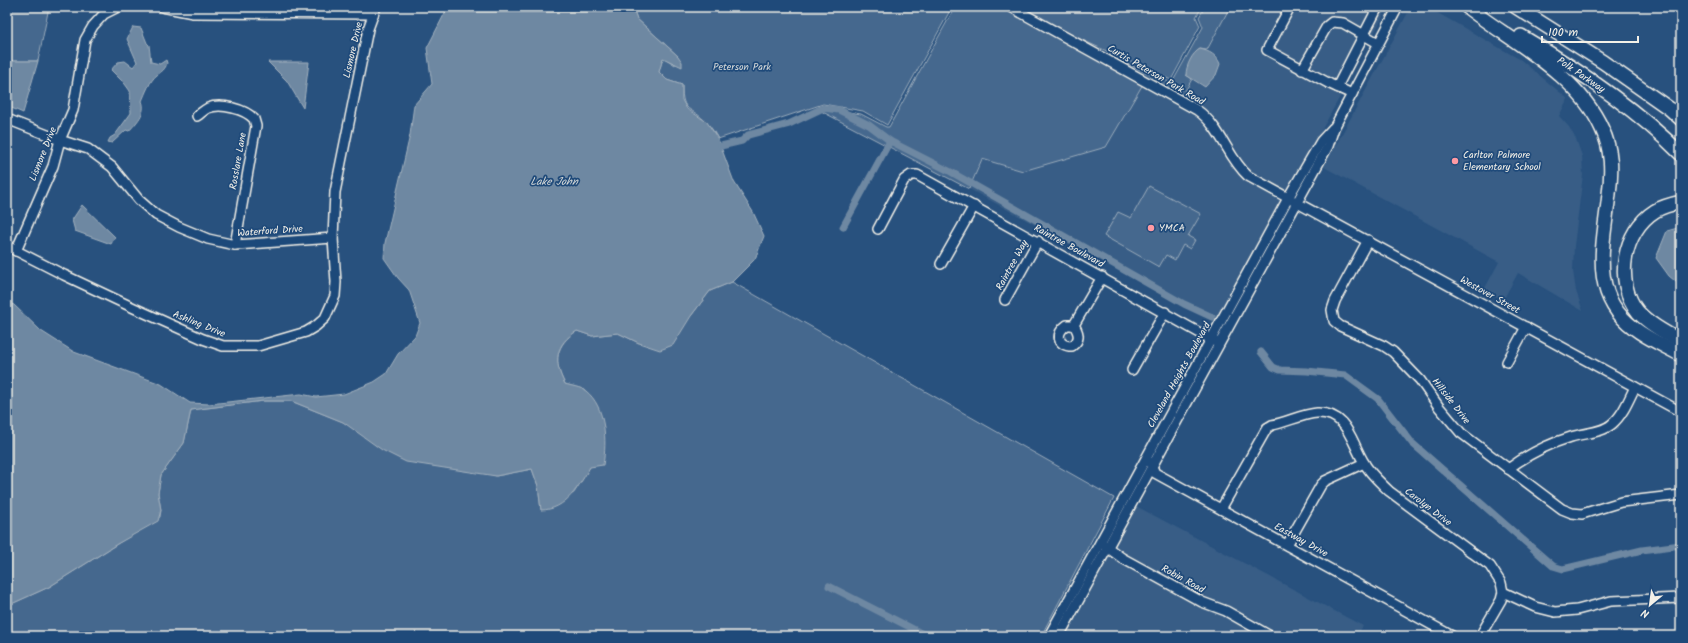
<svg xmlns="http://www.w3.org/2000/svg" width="1688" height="643" font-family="Kalam,sans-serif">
  <rect width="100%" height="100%" fill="#28517e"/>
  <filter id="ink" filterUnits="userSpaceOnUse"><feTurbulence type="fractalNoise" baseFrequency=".025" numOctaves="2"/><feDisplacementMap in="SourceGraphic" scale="8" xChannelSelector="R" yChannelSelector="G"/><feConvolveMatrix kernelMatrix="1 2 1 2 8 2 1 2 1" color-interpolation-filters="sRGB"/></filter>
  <g filter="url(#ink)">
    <g fill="#375d86">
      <polygon points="1230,7 1287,7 1264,48 1342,93 1287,193 1250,173 1241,164 1226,137 1209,114 1182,97 1192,79 1202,86 1210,83 1216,75 1220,64 1219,58 1207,50"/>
      <polygon points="1294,7 1375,7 1363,30 1344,19 1332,18 1301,65 1271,48"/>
      <polygon points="1382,7 1388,7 1373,36 1368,33"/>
      <polygon points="1411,7 1427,7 1521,60 1568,99 1559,116 1569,127 1576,139 1582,156 1583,175 1574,246 1573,271 1576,291 1583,311 1518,273 1503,300 1484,290 1499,262 1324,167"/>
      <polygon points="1331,26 1341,26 1360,37 1336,82 1307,68"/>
      <polygon points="1143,84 1204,119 1221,142 1239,173 1245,179 1284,199 1216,323 969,189 982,159 1023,171 1106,147"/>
      <polygon points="1134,505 1363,626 1357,636 1278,636 1203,598 1111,547"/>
      <polygon points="1108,554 1225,615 1263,636 1063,636"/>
    </g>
    <g fill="#45688e" stroke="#9cacbb">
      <polygon points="7,7 49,7 38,61 7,61"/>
      <path d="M636,7H952L887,125L863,111L823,104L718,139C715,133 711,127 707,123C691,105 682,115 682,85L667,80L659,72L663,57L675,65L678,56L637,19L633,8Z"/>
      <polygon points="955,7 1001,7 1143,84 1106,147 1023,171 982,159 969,189 819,110 823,108 861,114 886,127 889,127"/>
      <polygon points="1009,7 1202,7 1196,17 1200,26 1171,80"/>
      <path d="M1205,7H1230L1207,50L1200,49C1191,54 1189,66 1186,75L1192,79L1182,97L1102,53L1172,83L1203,27L1199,17Z"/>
      <polygon points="1149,186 1201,214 1188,236 1195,240 1190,249 1183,245 1175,260 1166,255 1159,267 1104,236 1118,212 1131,218"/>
      <path d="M732,282L1114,498L1041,636H7V606L49,587L160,517L161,510L158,493L161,475L184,443L191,410L263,401H291L343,422L357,430L496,476L532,469L538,486L541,510L574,493L590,467L585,390L565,384C553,362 555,345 577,331L592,336L618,333L639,343L691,316L710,291Z"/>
    </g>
    <g fill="#6e88a2" stroke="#a4b2be">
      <path d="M448,7H635L633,8L637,19L678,56L682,62V67L663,58L659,72L667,80L682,85V100L687,109L707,122L718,139L734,182L753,212L764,236L755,259L732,282L710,291L691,316L673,345L660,350L639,343L618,333L592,336L577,331C555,344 553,362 565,384C571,386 581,387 586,391C606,407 607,441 603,465L590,467C579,486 566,510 541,510L538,486L532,469L496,476L406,462L382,450L343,422L291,401H263L191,410L184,443L161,475L158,493L161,510L158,521L117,544L49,587L7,606V302L14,305L41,331L74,352L161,384L190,403L209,404L301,394L316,397L344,394L374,382L386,374L398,354L415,336L420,323L409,290L398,278L384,258L385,243L410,135L414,105L432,84L427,48Z"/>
      <path d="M133,27L141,28L147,43L149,45L151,62L160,64L166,60L167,63C165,70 162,71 157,75C150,80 145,94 142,101C147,113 136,123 129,131L126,130L112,143L108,142L110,138L115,135L131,113L130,91L125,84L111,70L118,62L125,61L133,67L137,62L127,39Z"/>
      <path d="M1200,49C1209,51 1217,55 1220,64L1216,75L1205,87L1186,75C1186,66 1192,53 1200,49Z"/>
      <polygon points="7,61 38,61 23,113 7,106"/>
      <polygon points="268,62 309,62 303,108 287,81"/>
      <polygon points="82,205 115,237 111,244 75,231 72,220"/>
      <polygon points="1681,227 1681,286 1669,276 1656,258 1667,231"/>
    </g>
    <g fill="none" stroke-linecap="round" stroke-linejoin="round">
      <g stroke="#6e88a2" stroke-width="7">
        <polyline points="721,146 742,141 748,135 789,124 823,108 839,110 869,125 890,141 951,172 1184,304 1212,317"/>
        <polyline points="843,227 890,141"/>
        <polyline points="1261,352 1273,367 1280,370 1307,371 1345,375 1378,399 1412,443 1553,566 1563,569 1642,550 1681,545"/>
        <polyline points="829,586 927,636"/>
      </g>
      <defs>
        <g id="minor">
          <polyline points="162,7 193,13 373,14"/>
          <path d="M1011,7L1197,110C1222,128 1227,157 1248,176L1681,412"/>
          <polyline points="1290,7 1267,50 1330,84 1352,94"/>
          <polyline points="1302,70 1327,26 1332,22 1343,23 1378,43"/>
          <polyline points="1337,87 1378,7"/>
          <path d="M197,116C201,113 204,110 208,108C221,103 245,109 254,119L256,126L235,245"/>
          <polyline points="7,119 60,140 88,149 112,167 139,200 156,215 179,227 208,239 235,245 333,238"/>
          <polyline points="878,229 904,180 911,175 917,175 1216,342"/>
          <polyline points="1368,240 1335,301 1332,310 1334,321 1340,326 1384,346 1393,352 1420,380 1439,407 1461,433 1562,509 1572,513 1582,514 1621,502 1681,495"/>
          <polyline points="7,246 64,275 134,308 203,339 223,346 258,346 306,332 316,326 325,318 335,296 336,282 333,238 335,192 368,29 376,7"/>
          <polyline points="16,251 53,166 60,140 73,110 85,40 93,26 104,14 118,7"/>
          <polyline points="941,264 974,206"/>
          <polyline points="1005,300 1038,241"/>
          <path d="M1074,325C1079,333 1081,340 1072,346C1057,346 1055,333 1067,325H1074L1102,277"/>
          <polyline points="1507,362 1526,327"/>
          <polyline points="1132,370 1165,312"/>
          <polyline points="1150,462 1155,473 1452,636"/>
          <path d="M1508,469C1527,455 1548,444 1571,437C1584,433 1602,433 1612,424C1623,415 1629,399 1635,387"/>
          <path d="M1221,509L1267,428L1272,425C1287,422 1303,414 1317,413C1347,412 1351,441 1363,461C1369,473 1380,482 1389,491L1490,566L1501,583L1503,592L1535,607L1555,612L1577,610L1611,601L1681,598"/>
          <polyline points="1104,545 1122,558 1202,602 1226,611 1270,636"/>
          <polyline points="1287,545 1321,485 1325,481 1364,463"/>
          <polyline points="1049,636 1292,191 1321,141 1333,128"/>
          <polyline points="1059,636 1328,146 1334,128 1398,7"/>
          <polyline points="1480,636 1501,600 1503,592"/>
        </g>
        <g id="highway">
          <path d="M1467,7C1512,42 1578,74 1602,129C1612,150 1612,171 1609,194C1604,242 1588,294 1634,328C1648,339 1665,346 1681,355"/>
          <polyline points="1516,7 1603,62 1670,109 1681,119"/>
          <path d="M1521,36C1577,69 1634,107 1681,154"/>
          <path d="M1681,202C1672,204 1663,206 1655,211C1623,231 1614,282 1638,312C1649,324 1667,334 1681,341"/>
        </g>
      </defs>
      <use href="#minor" stroke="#f4f1e8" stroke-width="12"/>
      <use href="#highway" stroke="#f4f1e8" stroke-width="16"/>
      <use href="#minor" stroke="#1f4a7a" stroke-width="9"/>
      <use href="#highway" stroke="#1f4a7a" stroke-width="13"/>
    </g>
  </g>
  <g fill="#ff9aa2" stroke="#1f4a7a" stroke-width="1.5">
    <circle cx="1455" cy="161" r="4"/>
    <circle cx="1151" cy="228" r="4"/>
  </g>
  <g text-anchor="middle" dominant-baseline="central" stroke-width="3.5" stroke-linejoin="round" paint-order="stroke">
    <g font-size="10" fill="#f4f1e8" stroke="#1f4a7a">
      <text transform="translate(353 50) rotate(-77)">Lismore Drive</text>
      <text transform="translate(1156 75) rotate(30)">Curtis Peterson Park Road</text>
      <text transform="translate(1581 75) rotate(34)">Polk Parkway</text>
      <text transform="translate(43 154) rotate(-68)">Lismore Drive</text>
      <text transform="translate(238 161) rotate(-80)">Rosslare Lane</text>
      <text transform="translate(270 231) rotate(-4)">Waterford Drive</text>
      <text transform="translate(1069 246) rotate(29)">Raintree Boulevard</text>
      <text transform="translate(1012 265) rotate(-61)">Raintree Way</text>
      <text transform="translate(1490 295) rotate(29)">Westover Street</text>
      <text transform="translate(199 324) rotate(22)">Ashling Drive</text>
      <text transform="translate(1179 375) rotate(-61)">Cleveland Heights Boulevard</text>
      <text transform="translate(1451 401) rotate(52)">Hillside Drive</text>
      <text transform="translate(1428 507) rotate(37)">Carolyn Drive</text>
      <text transform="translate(1301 540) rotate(29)">Eastway Drive</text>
      <text transform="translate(1183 579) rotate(29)">Robin Road</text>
    </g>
    <g font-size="10" fill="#dadcda" stroke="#1f4a7a">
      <text x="742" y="67">Peterson Park</text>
    </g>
    <g font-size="10" fill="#f4f1e8" stroke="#1f4a7a" text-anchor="start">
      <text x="1463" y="155">Carlton Palmore<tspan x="1463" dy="12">Elementary School</tspan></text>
      <text x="1159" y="228">YMCA</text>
    </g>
    <g font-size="11" font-style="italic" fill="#d9dcda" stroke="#1f4a7a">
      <text x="554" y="182">Lake John</text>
    </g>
  </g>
  <rect width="1688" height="643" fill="none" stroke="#1f4a7a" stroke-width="24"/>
  <rect x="12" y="12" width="1664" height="619" fill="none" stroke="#f4f1e8" stroke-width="1.5" filter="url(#ink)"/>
  <g transform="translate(1650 605) rotate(209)" stroke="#1f4a7a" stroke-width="3" paint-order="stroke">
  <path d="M0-3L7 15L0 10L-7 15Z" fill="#f4f1e8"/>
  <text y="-6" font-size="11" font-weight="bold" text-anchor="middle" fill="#f4f1e8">N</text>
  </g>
  <path d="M1542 36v6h96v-6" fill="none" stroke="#f4f1e8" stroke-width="2"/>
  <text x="1548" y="36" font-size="12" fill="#f4f1e8" stroke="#1f4a7a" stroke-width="3" paint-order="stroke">100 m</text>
</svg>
